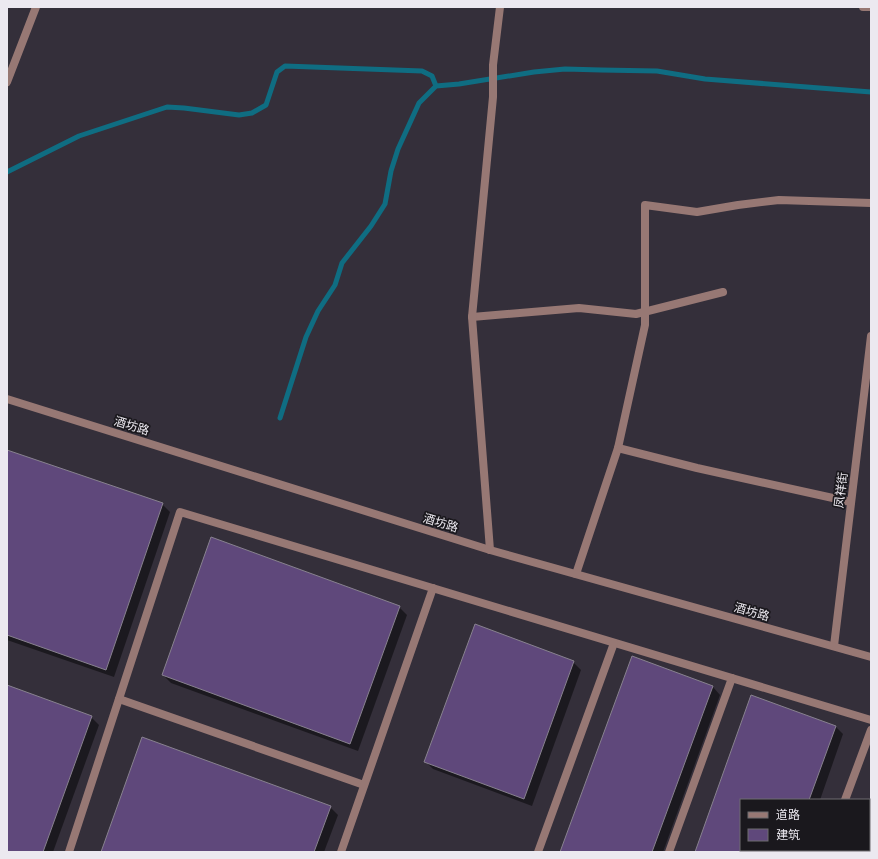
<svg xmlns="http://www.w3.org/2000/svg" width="878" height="859" font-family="Commissioner,'Noto Sans SC',sans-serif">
  <rect width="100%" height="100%" fill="#342f3a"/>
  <g fill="#0007">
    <polygon points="7,451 162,504 170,512 114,677 7,640"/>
    <polygon points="399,607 407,615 358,751 171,683 163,675"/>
    <polygon points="573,662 581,670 532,806 433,769 426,762"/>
    <polygon points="713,687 720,695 663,852 561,852"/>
    <polygon points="7,688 91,717 99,725 53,852 7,852"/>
    <polygon points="752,696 835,726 843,734 820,800 741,800 741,850 802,850 801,852 696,852"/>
    <polygon points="330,807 338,815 324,852 102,852"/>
  </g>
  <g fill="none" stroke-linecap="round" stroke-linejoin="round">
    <g stroke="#0f6d82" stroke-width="5">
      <polyline points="7,172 79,136 167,107 184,108 239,115 252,113 266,105 277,72 285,66 422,71 432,76 436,86"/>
      <polyline points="280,418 306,337 318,311 335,285 342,263 371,226 385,204 391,171 398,149 419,103 436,86 459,84 534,72 565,69 601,70 657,71 705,79 871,92"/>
    </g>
  </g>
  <g fill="#5f487b" stroke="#88828f">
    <polygon points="7,450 163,503 106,670 7,635"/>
    <polygon points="211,537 400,606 350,744 162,675"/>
    <polygon points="475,624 574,661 524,799 424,762"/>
    <polygon points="632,656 713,686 652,852 560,852"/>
    <polygon points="7,685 92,716 43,852 7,852"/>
    <polygon points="751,695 836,726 809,800 741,800 741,850 791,850 790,852 695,852"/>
    <polygon points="142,737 331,806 314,852 101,852"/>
  </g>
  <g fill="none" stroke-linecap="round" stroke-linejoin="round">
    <g stroke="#977874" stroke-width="8">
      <polyline points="7,82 36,7"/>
      <polyline points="472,317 579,308 636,314 723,292"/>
      <polyline points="618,448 697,468 851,502"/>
      <polyline points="576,574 618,448 645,325 645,205 697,212 738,205 779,200 871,203"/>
      <polyline points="119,699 364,785"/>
      <polyline points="845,800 871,730"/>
      <polyline points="69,852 180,512 871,720"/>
      <polyline points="341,852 433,588"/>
      <polyline points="538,852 614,643"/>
      <polyline points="669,852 732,678"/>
      <polyline points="826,852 827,850"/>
    </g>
    <g stroke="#977874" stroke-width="8">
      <polyline points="863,7 871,7"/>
      <polyline points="490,550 472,317 493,97 493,65 500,7"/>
      <polyline points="834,646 871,336"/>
    </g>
    <polyline stroke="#977874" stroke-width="8" points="7,399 490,550 871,657"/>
  </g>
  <g text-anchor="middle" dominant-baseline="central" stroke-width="3.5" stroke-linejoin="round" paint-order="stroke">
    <g font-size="12" fill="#ece9f0" stroke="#1a181d">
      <text transform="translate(132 425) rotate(17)">酒坊路</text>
      <text transform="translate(840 490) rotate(-83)">凤祥街</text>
      <text transform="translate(441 522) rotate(17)">酒坊路</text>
      <text transform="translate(752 611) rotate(16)">酒坊路</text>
    </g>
  </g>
  <rect width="878" height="859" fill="none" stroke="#ece9f0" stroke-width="16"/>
  <rect x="740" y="799" width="130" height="52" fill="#1a181d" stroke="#6e6c71"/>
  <rect x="748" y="812" width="20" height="6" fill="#977874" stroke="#6e6c71"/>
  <text x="776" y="819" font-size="12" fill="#ece9f0">道路</text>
  <rect x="748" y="829" width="20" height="12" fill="#5f487b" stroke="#6e6c71"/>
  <text x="776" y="839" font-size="12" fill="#ece9f0">建筑</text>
</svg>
